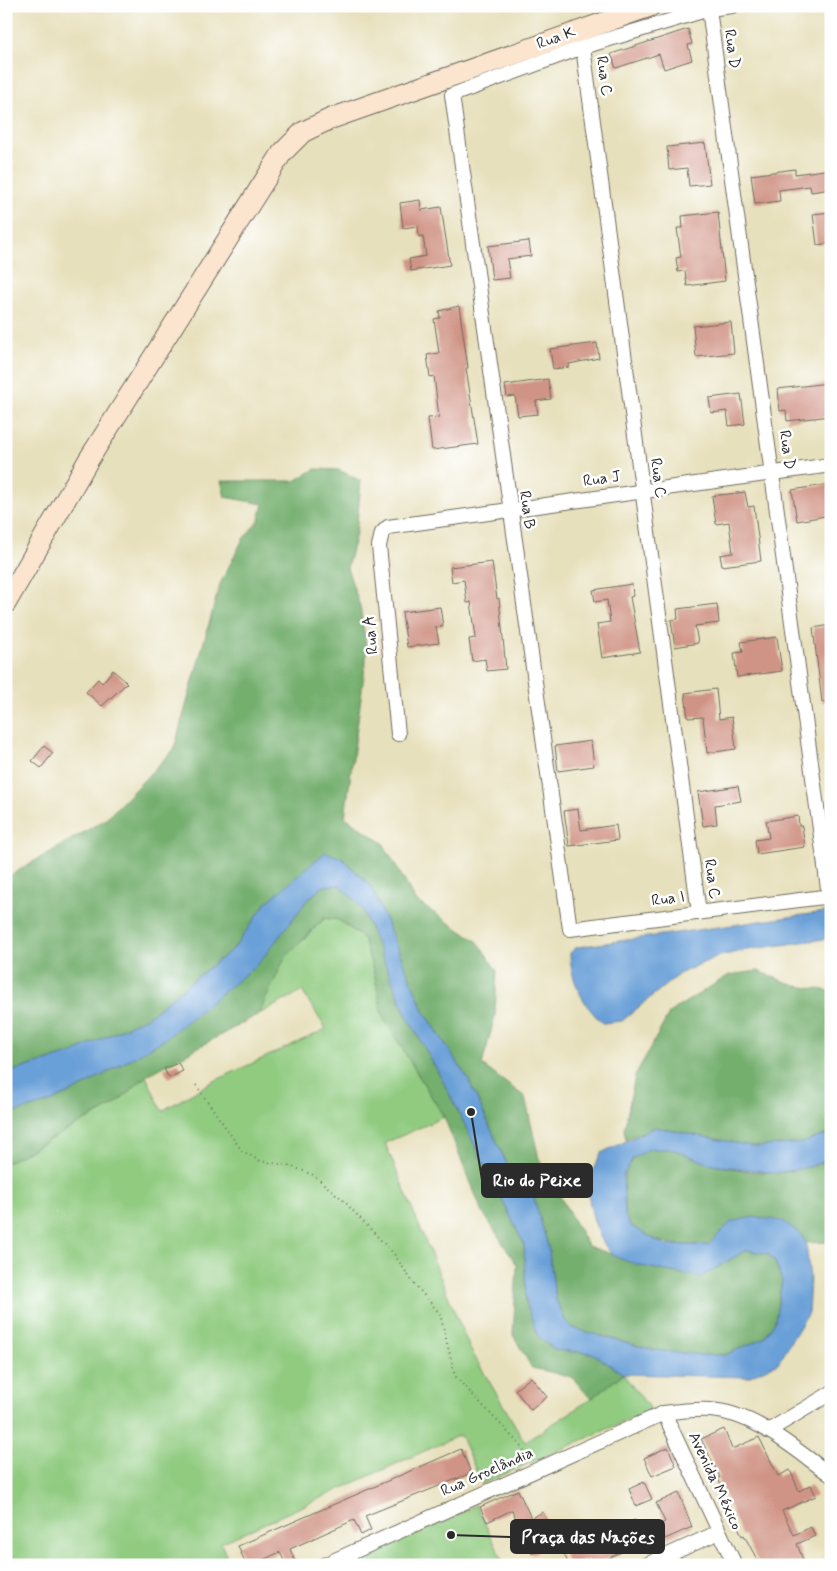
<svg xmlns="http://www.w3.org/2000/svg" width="837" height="1571" font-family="Mynerve,sans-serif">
  <rect width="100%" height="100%" fill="#fff"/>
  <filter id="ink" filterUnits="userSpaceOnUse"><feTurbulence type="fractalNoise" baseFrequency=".02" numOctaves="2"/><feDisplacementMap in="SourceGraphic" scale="10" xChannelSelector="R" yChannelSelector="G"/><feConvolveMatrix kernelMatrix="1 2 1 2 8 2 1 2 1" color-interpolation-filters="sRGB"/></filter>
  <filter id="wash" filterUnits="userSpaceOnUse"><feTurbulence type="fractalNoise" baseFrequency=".0096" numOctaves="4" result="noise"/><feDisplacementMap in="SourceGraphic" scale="20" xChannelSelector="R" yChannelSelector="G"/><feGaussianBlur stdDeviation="1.12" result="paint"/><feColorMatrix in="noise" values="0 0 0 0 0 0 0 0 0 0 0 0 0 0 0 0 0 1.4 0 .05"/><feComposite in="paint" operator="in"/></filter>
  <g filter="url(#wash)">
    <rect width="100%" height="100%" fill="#e7e0bc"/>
    <g fill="#90cb80" stroke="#5e7b56">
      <polygon points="325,918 339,920 364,939 375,977 383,1017 444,1117 385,1143 470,1349 525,1442 591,1399 623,1374 651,1410 482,1484 460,1435 221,1543 230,1565 6,1565 6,1163 114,1105 146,1076 162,1111 210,1083 326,1029 302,991 259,1014 284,959"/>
      <polygon points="476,1505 505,1565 347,1565"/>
    </g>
    <g fill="#74af6e" stroke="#506d4c">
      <polygon points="315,469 339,470 361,481 356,534 347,568 360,606 367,652 345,817 383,843 416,901 478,942 497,971 495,1016 482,1065 525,1097 539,1159 588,1246 649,1267 701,1277 746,1250 768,1254 775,1262 782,1281 775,1321 764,1338 725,1355 702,1355 653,1350 572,1328 565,1320 556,1300 548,1246 533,1195 506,1162 468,1079 424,1011 371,886 342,858 266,903 235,947 147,1017 73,1053 6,1073 6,878 106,819 174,749 220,584 243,539 259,520 263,504 225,497 221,481 295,481"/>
      <polygon points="340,885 362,908 406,1014 445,1085 524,1244 526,1302 555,1350 592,1353 623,1374 591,1399 572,1377 532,1368 513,1335 517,1265 482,1211 444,1117 383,1017 375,977 364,939 339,920 324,918 284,959 259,1014 146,1076 114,1105 6,1163 6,1115 50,1102 84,1086 165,1039 289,923 308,899 324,886"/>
      <polygon points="758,971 796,986 831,991 831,1133 802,1143 756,1147 655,1127 626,1139 624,1130 635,1076 670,1012 729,975"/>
      <path d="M650,1149H672L712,1165L755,1172H788L831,1159V1242L806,1243L801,1234L731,1222L708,1245C677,1245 657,1246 632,1226C624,1219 624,1210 624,1201C623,1177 623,1157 650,1149Z"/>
    </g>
    <g fill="#6ba0d8" stroke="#4b6682">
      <path d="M325,852L342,858L371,886L424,1011L468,1079L506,1162L533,1195L548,1246L556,1300L565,1320L572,1328L653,1350L702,1355H725L764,1338L775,1321L782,1281L775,1262L768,1254L746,1250L701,1277C679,1273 633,1267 615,1256C599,1247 585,1199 589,1182C591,1172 597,1162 601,1153L655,1127L756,1147L802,1143L831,1133V1159L809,1167L777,1173L712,1165L672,1149H650L633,1158L623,1176L625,1216L630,1225L657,1241L667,1245H708L731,1222L753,1217L783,1221L801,1234L806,1243L810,1278L808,1313L778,1363L748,1377L623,1374L592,1353L555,1350L538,1337L526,1302L524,1244L445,1085L406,1014L362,908L340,885L324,886L308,899L259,963L165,1039L84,1086L50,1102L6,1115V1073L73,1053L147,1017L235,947L266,903Z"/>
      <path d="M831,911V938L747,950L716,957L679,974L622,1021L603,1023C583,1006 570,979 570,953L577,947Z"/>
    </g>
    <g id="blocks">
      <g fill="#d09486">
        <polygon points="688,29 692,44 688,45 692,60 664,69 659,54 616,68 611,54"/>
        <polygon points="705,143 710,184 689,186 687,168 669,170 667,147"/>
        <polygon points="795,169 795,174 831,169 831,189 811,192 810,186 779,190 780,201 755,204 751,175"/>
        <polygon points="420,200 421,210 441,207 450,265 411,271 409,259 426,256 423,236 419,237 418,226 403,228 400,203"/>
        <polygon points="718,212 725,281 687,286 685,271 678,272 676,258 681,257 677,228 683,228 682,216"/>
        <polygon points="831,212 831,243 817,245 813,214"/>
        <polygon points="529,241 531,256 507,259 510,278 492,280 488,246"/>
        <polygon points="459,306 468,368 466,368 478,444 432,450 428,418 439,417 434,376 430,377 427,355 439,353 434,319 440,318 439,311"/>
        <polygon points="731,322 734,353 696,357 693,326"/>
        <polygon points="597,343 599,358 569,364 569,367 553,369 550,349"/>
        <polygon points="548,379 551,399 536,401 538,414 518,416 515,396 507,397 505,385"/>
        <polygon points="828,383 831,416 787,421 786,410 780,411 778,389"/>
        <polygon points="741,394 745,424 729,426 727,411 711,413 709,398"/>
        <polygon points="831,484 831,515 797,521 792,490"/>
        <polygon points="745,492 748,507 754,506 761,561 722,566 720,555 733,553 729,522 716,524 712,496"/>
        <polygon points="492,562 497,599 499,598 506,669 487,671 485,659 472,661 469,639 476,638 471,602 467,603 464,580 452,582 450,567"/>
        <polygon points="632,584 633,596 630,597 640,652 602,658 597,624 610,622 607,600 595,602 593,590"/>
        <polygon points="717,604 719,623 695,626 698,643 675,647 671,620 678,619 677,609"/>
        <polygon points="440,607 443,626 436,627 439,643 407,647 402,612"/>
        <polygon points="831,625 831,701 822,702 813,628"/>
        <polygon points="777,637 782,671 737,677 734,653 743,652 741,642"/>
        <polygon points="113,670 127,683 102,706 86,692 98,679 102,683"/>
        <polygon points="716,689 719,719 732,717 736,749 707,753 703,717 688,718 685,693"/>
        <polygon points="591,741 594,766 558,771 555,746"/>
        <polygon points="44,746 53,753 41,768 32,761"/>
        <polygon points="738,786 741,801 715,805 717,824 703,826 698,792"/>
        <polygon points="578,809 581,830 616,825 618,840 569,846 564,811"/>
        <polygon points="798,816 799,826 802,826 805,847 757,854 755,840 769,838 766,821"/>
        <polygon points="178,1063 183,1071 169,1078 164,1069"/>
        <polygon points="531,1377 547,1397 531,1410 515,1390"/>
        <polygon points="724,1429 732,1449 759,1437 778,1476 790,1470 799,1491 811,1485 816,1496 782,1511 794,1535 811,1527 815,1536 797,1544 805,1565 760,1565 744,1535 742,1536 718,1478 720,1477 701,1439"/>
        <polygon points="668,1447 676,1466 652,1476 644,1458"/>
        <polygon points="461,1449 471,1473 365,1516 371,1530 361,1535 354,1520 290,1549 297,1565 286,1565 280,1552 252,1565 246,1565 238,1546"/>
        <polygon points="644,1482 652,1499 636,1506 629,1489"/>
        <polygon points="518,1490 531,1518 543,1512 556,1543 532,1554 512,1510 487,1522 480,1507"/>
        <polygon points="679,1493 692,1527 665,1539 659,1525 665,1522 656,1503"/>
        <polygon points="635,1520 645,1541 594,1565 590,1565 588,1559 576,1565 569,1565 559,1542 574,1535 578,1545 614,1526 615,1529"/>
      </g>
    </g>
  </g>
  <g filter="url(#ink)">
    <use href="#blocks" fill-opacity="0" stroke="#6d6a5e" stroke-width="1"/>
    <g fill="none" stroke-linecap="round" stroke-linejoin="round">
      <defs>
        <g id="street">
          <polyline points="732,6 709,9 583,47 452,95 570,929 831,896"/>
          <polyline points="709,9 829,896"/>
          <polyline points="583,47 699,913"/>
          <polyline points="398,734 379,546 382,533 388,527 831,465"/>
          <polyline points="664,1413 735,1565"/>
          <polyline points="768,1431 831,1393"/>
          <path d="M324,1565L664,1413C679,1411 695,1409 710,1410C756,1413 795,1450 831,1475"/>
          <polyline points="646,1565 719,1532"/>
        </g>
        <polyline id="secondary" points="6,603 89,459 282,153 303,132 330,119 651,6"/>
      </defs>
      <use href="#street" stroke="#6d6a5e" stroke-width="16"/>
      <use href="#secondary" stroke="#6d6a5e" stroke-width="22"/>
      <polyline stroke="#6d6a5e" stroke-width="2" stroke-dasharray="1 4" stroke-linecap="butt" points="196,1085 242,1151 260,1161 291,1166 313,1175 341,1198 394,1254 412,1281 440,1314 455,1376 519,1444 530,1459"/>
      <use href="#street" stroke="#fff" stroke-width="14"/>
      <use href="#secondary" stroke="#fbe5cf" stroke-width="20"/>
    </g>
  </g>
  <g text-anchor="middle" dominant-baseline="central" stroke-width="5" stroke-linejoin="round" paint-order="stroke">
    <g font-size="16" fill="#2b2b2b" stroke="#fff">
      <text transform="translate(556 38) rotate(-20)">Rua K</text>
      <text transform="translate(732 49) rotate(82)">Rua D</text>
      <text transform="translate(604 76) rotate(82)">Rua C</text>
      <text transform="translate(787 450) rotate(82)">Rua D</text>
      <text transform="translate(658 478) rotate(82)">Rua C</text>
      <text transform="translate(602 479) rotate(-8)">Rua J</text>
      <text transform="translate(527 510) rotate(82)">Rua B</text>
      <text transform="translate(371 635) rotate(-96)">Rua A</text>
      <text transform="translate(712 879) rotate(82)">Rua C</text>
      <text transform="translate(668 899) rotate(-7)">Rua I</text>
      <text transform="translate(487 1472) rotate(-24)">Rua Groelândia</text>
      <text transform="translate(715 1481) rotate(65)">Avenida México</text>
    </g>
  </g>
  <path fill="none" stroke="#2b2b2b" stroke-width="2" d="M471 1112L482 1180M451 1535L511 1537"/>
  <g fill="#2b2b2b" stroke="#fff" stroke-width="2">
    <circle cx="471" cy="1112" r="5"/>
    <circle cx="451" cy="1535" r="5"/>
  </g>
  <g fill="#2b2b2b" stroke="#2b2b2b" stroke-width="2">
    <rect x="482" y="1164" width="110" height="33" rx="5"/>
    <rect x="511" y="1520" width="153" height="33" rx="5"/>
  </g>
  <g font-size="18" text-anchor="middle" font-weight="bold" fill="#fff">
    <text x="537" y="1186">Rio do Peixe</text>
    <text x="588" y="1543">Praça das Nações</text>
  </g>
  <rect width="837" height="1571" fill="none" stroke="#fff" stroke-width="25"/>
</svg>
